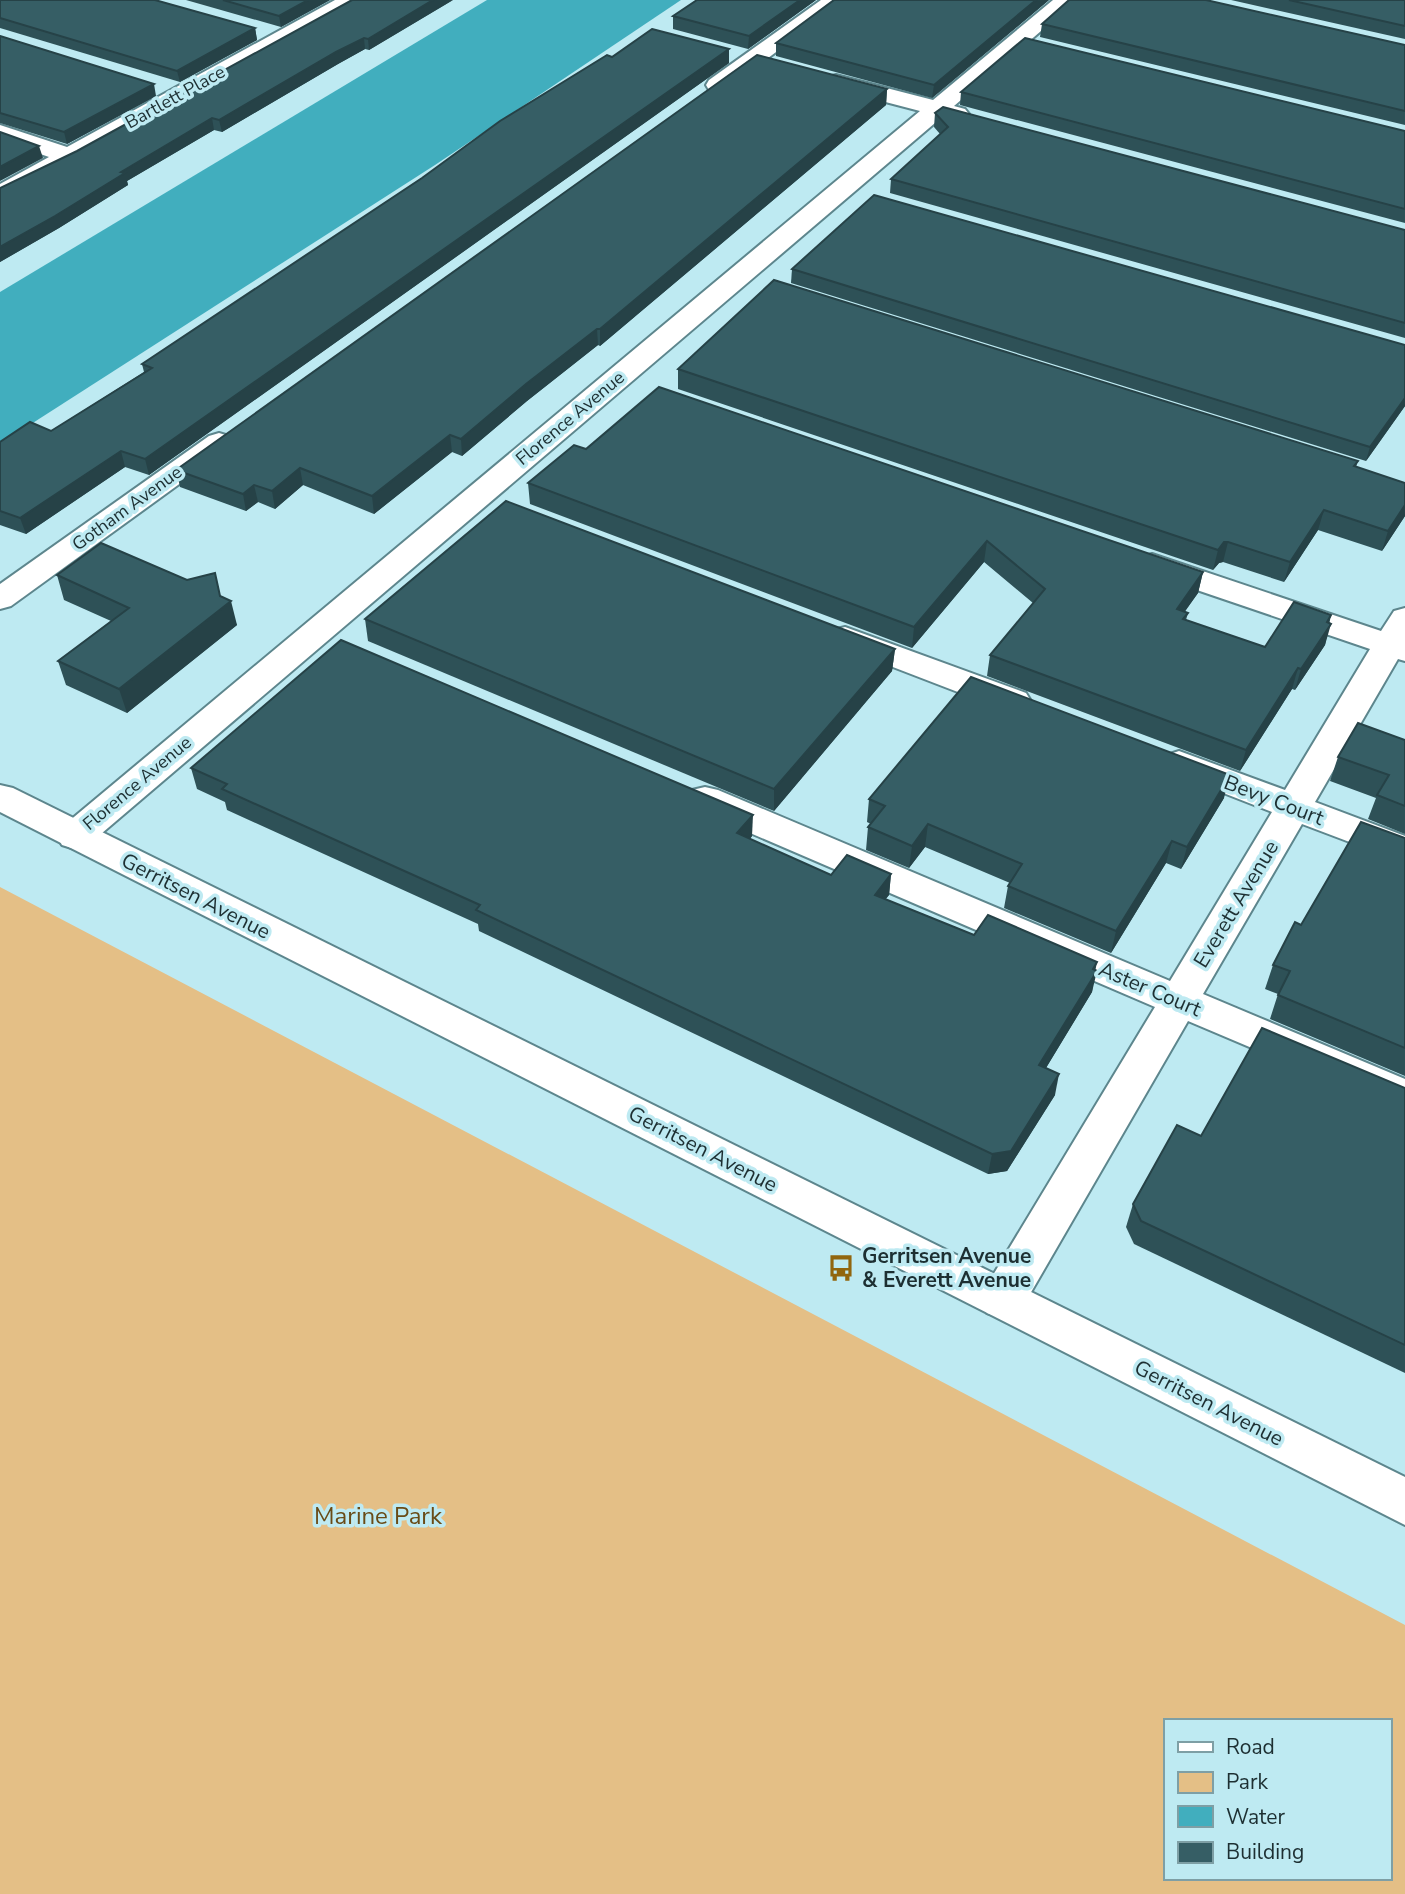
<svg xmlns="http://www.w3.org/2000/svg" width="1405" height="1894" font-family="'Nunito Sans',sans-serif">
  <rect width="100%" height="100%" fill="#beeaf2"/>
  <path fill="#e4bf86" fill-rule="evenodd" d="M0,887L1405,1625V1894H0ZM1165,1721H1389V1878H1165Z"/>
  <polygon fill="#41aebe" points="487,0 681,0 435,165 0,444 0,292"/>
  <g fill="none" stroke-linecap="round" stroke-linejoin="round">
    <defs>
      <g id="minor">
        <polygon points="335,0 362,0 359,5 79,161 0,201 0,184 49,157 0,140 0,125 67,147"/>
        <polygon points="821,0 846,0 725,90 709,90 706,85 709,80"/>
        <polygon points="1053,0 1077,0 954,106 965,109 969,114 965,119 957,121 942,117 88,845 75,849 62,845 57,836 62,827 920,111 828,87 825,82 828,77 836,75 933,100"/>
        <polygon points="219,433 229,436 234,442 229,448 11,606 0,609 0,584 209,436"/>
        <polygon points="1152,554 1381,631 1394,611 1405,608 1405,661 1398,659 1315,802 1405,836 1405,863 1302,824 1203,994 1405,1079 1405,1113 1188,1021 1019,1313 1003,1318 987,1313 981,1299 987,1285 1155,1007 692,808 687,799 692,790 705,787 718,790 1170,981 1272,812 1167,771 1161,763 1167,755 1179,751 1285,790 1370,649 1141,571 1136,564 1141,557"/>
        <polygon points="845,627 1026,693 1031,701 1026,709 1014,712 1002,709 833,644 829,637 833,630"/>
      </g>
      <polygon id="major" points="0,785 13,788 1405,1477 1405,1525 0,812"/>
    </defs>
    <use href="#minor" stroke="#5d868d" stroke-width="4"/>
    <use href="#major" stroke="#5d868d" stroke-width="4"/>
    <use href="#minor" fill="#fff" fill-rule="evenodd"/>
    <use href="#major" fill="#fff" fill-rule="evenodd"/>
  </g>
  <g fill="#2e5157">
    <polygon points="0,0 255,28 257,40 180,82 0,28"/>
    <polygon points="186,0 330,0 281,27"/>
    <polygon points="453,0 369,50 365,49 338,64 222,132 214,130 127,181 128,185 59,228 0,262 0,188"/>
    <polygon points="816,0 748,49 673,29 673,16"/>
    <polygon points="1049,0 932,98 776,56 776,43"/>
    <polygon points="1231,0 1405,0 1405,39"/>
    <polygon points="1042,24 1405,45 1405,125 1040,37"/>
    <polygon points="0,36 156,96 67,144 0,123"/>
    <polygon points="612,57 729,63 149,475 125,467 26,534 0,525 0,442 51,431 144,372 142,364"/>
    <polygon points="887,89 886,105 600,346 598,345 527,401 462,456 452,452 374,514 303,485 275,509 258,502 246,511 180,487 176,470"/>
    <polygon points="961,92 1405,131 1405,223 960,105"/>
    <polygon points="935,113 1405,230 1405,338 890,193 891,179 940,134 934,127"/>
    <polygon points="792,269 1405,345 1405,406 1366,461 791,283"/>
    <polygon points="678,369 1358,461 1356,467 1405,483 1405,516 1382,551 1318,530 1284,582 1223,562 1219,563 1213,570 678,389"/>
    <polygon points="586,449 1203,572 1198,593 1184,612 1188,613 1186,620 1265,647 1331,615 1325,645 1295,690 1292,689 1240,771 987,676 990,655 1033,603 984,562 912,648 530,504 528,483"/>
    <polygon points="57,575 221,596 237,625 127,713 66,685 58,661 111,621 64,600"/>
    <polygon points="365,619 895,649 892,671 774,811 368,641"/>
    <polygon points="1405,740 1405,834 1368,819 1376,798 1330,781 1338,757"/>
    <polygon points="191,768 752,836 750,839 831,875 891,874 889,895 885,899 974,935 1095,970 1092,992 1046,1068 1055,1095 1007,1171 988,1174 479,931 478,924 227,810 225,802 197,789"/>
    <polygon points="1224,798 1181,869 1166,863 1111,953 1004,908 1008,886 1010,883 925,847 909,868 866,850 868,827 871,824 867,822 869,799"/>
    <polygon points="1405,838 1405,1076 1270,1019 1278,994 1265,989 1273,965 1301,925"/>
    <polygon points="1405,1088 1405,1373 1134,1244 1126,1227 1133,1204 1201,1136"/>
  </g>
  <g fill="#264247">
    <polygon points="308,0 330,0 281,27 279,16"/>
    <polygon points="433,0 453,0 369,50 368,39"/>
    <polygon points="800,0 816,0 748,49 749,36"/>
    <polygon points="1036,0 1049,0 932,98 934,85"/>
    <polygon points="255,28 257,40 180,82 177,71"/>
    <polygon points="364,38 365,49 338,64 222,132 219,120 336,52"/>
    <polygon points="729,49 729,63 149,475 145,459"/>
    <polygon points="154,84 156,96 67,144 64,132"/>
    <polygon points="887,89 886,105 600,346 600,329"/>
    <polygon points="212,118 214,130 127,181 128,185 59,228 0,262 0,247 121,172"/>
    <polygon points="39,146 43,158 0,181 0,167"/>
    <polygon points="597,329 598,345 527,401 462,456 461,439 526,384"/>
    <polygon points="1405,398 1405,406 1366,461 1370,447"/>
    <polygon points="450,435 452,452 374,514 372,496"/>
    <polygon points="121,451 125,467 26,534 20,518"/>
    <polygon points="300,468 303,485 275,509 272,491"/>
    <polygon points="254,485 258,502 246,511 243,494"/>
    <polygon points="1405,505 1405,516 1382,551 1388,531"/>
    <polygon points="1324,510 1318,530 1284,582 1290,562"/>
    <polygon points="987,541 984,562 912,648 914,627"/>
    <polygon points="1224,542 1228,542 1223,562 1219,563 1213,570 1218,550"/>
    <polygon points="1203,572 1198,593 1172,630 1177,609"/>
    <polygon points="215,573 223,607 231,601 237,625 127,713 119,689"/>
    <polygon points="1331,615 1326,632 1331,624 1325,645 1295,690 1301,669"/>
    <polygon points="895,649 892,671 774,811 774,789"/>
    <polygon points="1298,668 1292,689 1240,771 1246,750"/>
    <polygon points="1230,775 1224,798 1181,869 1187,847"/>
    <polygon points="753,815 752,836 737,854 737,833"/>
    <polygon points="928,824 925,847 909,868 912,846"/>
    <polygon points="1172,841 1166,863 1111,953 1116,931"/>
    <polygon points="891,874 889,895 873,916 875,895"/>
    <polygon points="1097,962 1094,977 1097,971 1092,992 1035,1086 1039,1065"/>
    <polygon points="1059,1074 1055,1095 1007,1171 988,1174 992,1154"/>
  </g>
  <g fill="#365e65" stroke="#264247" stroke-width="2">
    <polygon points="0,0 155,0 255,28 177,71 0,18"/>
    <polygon points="223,0 308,0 279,16"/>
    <polygon points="352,0 433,0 368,39 364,38 336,52 219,120 212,118 121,172 125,173 55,216 0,247 0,188 77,151"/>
    <polygon points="697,0 800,0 749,36 673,16"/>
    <polygon points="834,0 1036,0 934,85 776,43"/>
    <polygon points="1069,0 1206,0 1405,45 1405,111 1042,24"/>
    <polygon points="1289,0 1405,0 1405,26"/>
    <polygon points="652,29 729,49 145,459 121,451 20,518 0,511 0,442 30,422 51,431 152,368 142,364 422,178 500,121 607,55 612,57"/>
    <polygon points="0,36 154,84 64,132 0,113"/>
    <polygon points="1025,38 1405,131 1405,209 961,92"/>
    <polygon points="757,55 887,89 600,329 597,329 526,384 461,439 450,435 372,496 300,468 272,491 254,485 243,494 176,470"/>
    <polygon points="943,107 1405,230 1405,323 891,179 948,127 935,113"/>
    <polygon points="0,132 39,146 0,167"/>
    <polygon points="874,195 1405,345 1405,398 1370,447 792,269"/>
    <polygon points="774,280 1358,461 1354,466 1405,483 1405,505 1388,531 1324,510 1290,562 1228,542 1224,542 1218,550 678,369"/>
    <polygon points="659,387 1203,572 1177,609 1188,613 1183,619 1265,647 1294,602 1331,615 1327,622 1331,624 1301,669 1298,668 1246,750 990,655 1045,589 987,541 914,627 528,483 574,445 586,449"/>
    <polygon points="506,501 895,649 774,789 365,619"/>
    <polygon points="101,543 187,580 215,573 220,596 231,601 119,689 58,661 129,608 57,575"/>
    <polygon points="341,640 753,815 737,833 831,875 847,855 891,874 875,895 974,935 988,915 1097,962 1093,969 1097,971 1039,1065 1059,1074 1011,1151 992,1154 476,910 480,905 222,789 227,784 191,768"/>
    <polygon points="971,677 1230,775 1187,847 1172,841 1116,931 1008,886 1022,864 928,824 912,846 868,827 885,806 869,799"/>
    <polygon points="1358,723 1405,740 1405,806 1377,795 1389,775 1338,757"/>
    <polygon points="1361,822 1405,838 1405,1048 1278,995 1290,971 1273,965 1295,922 1301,925"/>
    <polygon points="1262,1028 1405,1088 1405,1345 1141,1221 1133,1204 1177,1125 1201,1136"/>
  </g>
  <defs>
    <symbol id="bus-bare" viewBox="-9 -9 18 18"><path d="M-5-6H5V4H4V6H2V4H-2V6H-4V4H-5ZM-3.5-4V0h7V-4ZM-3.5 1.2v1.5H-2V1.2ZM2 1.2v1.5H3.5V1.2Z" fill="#91650e" stroke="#beeaf2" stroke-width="2.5" paint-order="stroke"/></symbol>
  </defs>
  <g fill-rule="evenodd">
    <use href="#bus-bare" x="822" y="1249" width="38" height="38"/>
  </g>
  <g text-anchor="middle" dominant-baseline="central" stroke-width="7" stroke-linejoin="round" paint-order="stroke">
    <g font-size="18" fill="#1d2f32" stroke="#beeaf2">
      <text transform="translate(175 97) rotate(-29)">Bartlett Place</text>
      <text transform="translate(570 418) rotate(-40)">Florence Avenue</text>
      <text transform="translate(127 508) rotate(-36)">Gotham Avenue</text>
      <text transform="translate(137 783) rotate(-40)">Florence Avenue</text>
    </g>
    <g font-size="21" fill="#1d2f32" stroke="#beeaf2">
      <text transform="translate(1274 800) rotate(21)">Bevy Court</text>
      <text transform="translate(196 896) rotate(27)">Gerritsen Avenue</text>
      <text transform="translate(1236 904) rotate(-59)">Everett Avenue</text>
      <text transform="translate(1150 989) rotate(23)">Aster Court</text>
      <text transform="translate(703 1149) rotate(27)">Gerritsen Avenue</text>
      <text transform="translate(1209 1403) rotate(27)">Gerritsen Avenue</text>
    </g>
    <g font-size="21" font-weight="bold" fill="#1d2f32" stroke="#beeaf2" text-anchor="start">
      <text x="862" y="1256">Gerritsen Avenue<tspan x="862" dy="24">&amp; Everett Avenue</tspan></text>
    </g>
    <g font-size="24" fill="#694b17" stroke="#beeaf2">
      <text x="378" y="1516">Marine Park</text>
    </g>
  </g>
  <rect x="1164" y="1719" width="228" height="161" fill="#beeaf2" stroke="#7e9fa5" stroke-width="2"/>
  <rect x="1178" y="1742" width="35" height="10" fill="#ffffff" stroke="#7e9fa5" stroke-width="2"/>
  <text x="1226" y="1754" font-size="21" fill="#1d2f32">Road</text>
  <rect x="1178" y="1772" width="35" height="21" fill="#e4bf86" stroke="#7e9fa5" stroke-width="2"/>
  <text x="1226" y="1789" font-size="21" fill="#1d2f32">Park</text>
  <rect x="1178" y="1806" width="35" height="21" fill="#41aebe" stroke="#7e9fa5" stroke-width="2"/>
  <text x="1226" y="1824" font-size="21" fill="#1d2f32">Water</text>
  <rect x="1178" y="1842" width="35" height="21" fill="#365e65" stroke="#7e9fa5" stroke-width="2"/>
  <text x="1226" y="1859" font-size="21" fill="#1d2f32">Building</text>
</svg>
